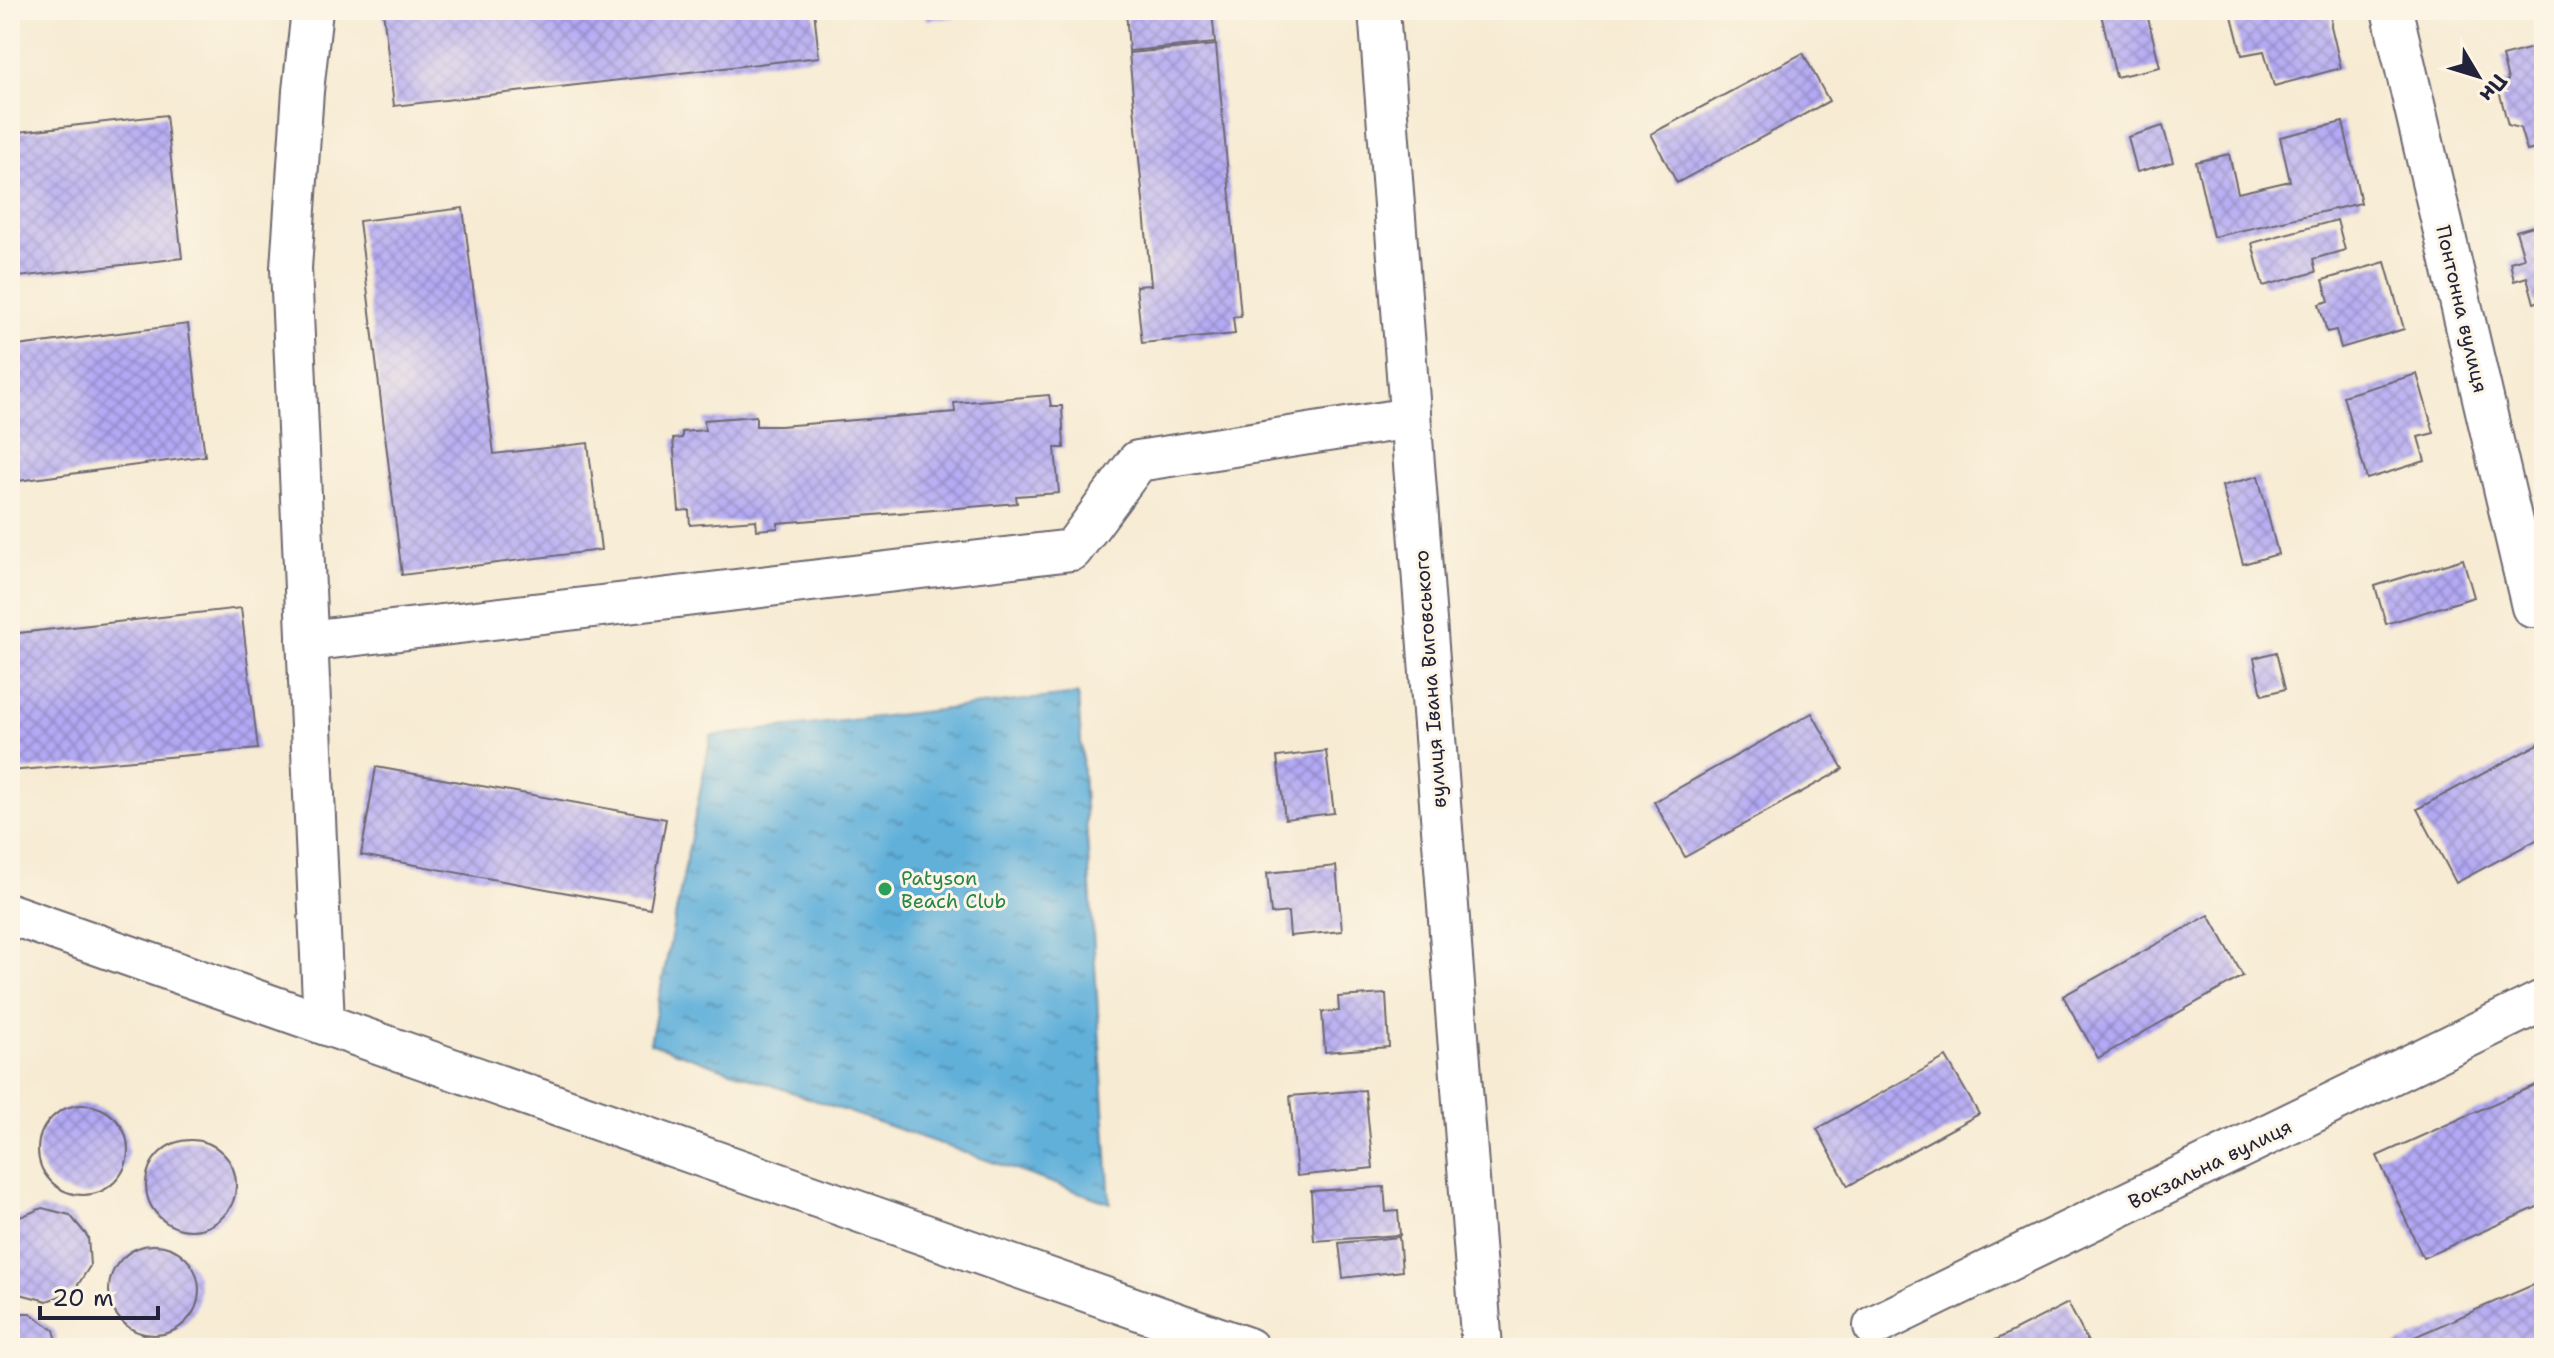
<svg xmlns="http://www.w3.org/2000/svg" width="2554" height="1358" font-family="'Shantell Sans',sans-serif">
  <defs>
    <pattern id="water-ripples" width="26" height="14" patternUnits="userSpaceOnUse" patternTransform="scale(2)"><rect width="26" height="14" fill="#60b0da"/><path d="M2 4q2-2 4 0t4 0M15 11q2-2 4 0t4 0" fill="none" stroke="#4f8fb2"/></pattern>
    <pattern id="building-cross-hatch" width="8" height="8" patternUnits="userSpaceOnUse" patternTransform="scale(2)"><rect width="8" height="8" fill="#b3a9f4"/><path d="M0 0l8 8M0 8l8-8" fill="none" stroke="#9189c7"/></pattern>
  </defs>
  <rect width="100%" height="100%" fill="#fcf5e5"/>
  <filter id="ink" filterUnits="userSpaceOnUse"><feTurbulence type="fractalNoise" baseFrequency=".0125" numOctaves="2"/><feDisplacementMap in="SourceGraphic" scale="16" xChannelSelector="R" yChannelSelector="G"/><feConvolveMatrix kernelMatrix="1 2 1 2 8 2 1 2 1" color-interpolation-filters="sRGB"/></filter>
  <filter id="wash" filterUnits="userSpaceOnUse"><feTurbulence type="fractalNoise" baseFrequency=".006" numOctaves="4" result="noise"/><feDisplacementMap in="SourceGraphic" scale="32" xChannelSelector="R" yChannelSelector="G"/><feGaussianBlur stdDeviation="1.8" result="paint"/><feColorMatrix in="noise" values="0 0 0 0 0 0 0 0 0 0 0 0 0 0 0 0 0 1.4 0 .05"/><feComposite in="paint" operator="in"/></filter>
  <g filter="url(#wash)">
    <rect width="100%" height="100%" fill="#f7ebd3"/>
    <polygon fill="url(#water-ripples)" stroke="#41698a" stroke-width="2" points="1078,694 1110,1203 650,1043 711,736"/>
    <g id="blocks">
      <g fill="url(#building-cross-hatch)">
        <polygon points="383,10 814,10 819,57 394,106"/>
        <polygon points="926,10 977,10 978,15 927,20"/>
        <polygon points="1126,10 1212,10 1215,43 1129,51"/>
        <polygon points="2100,10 2146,10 2160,67 2116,77"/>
        <polygon points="2256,10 2332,10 2331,26 2341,68 2274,86 2264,51 2242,55 2232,16"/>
        <polygon points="1216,45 1241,316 1233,317 1235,334 1142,343 1136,286 1151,285 1129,53"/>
        <polygon points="2544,45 2544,147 2527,151 2520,128 2508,125 2498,87 2508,80 2502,56"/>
        <polygon points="1803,53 1829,101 1677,183 1651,134"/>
        <polygon points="166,115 182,258 10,278 10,133"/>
        <polygon points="2343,122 2361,203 2213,237 2196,162 2229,154 2238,193 2290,181 2280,137"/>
        <polygon points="2163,126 2173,162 2137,172 2128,137"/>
        <polygon points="463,208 494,454 588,443 601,550 402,575 359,221"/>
        <polygon points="2337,220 2345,250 2313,259 2316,272 2263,286 2252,243"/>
        <polygon points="2544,223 2544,300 2534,303 2527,277 2514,281 2510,262 2524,258 2516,231"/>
        <polygon points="2385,262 2404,329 2341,348 2336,330 2327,332 2319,304 2329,301 2323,280"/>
        <polygon points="188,324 205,456 10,482 10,347"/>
        <polygon points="2417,374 2434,433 2418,437 2425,461 2367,479 2343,396"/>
        <polygon points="1049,395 1051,406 1062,406 1064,448 1055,448 1059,493 1016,496 1017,503 778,523 778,528 757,530 756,520 690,525 689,510 679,511 673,439 682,438 682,432 705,430 704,420 756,416 756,426 780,426 955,412 954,403"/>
        <polygon points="2258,476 2278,554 2243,564 2222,486"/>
        <polygon points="2463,559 2474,597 2386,624 2375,586"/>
        <polygon points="241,608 258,749 10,771 10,634"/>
        <polygon points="2276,652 2285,689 2262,695 2254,658"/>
        <polygon points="1812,713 1843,769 1685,857 1654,802"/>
        <polygon points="2544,741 2544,836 2456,883 2417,809"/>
        <polygon points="1326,751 1334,813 1285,819 1277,757"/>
        <polygon points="376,767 666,819 650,908 361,855"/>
        <polygon points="1336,866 1342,931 1290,936 1288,912 1271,914 1267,873"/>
        <polygon points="2209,915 2243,976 2098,1058 2063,996"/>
        <polygon points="1386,994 1389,1047 1325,1052 1322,1012 1339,1011 1338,997"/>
        <polygon points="1946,1057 1979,1114 1848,1186 1817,1129"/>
        <polygon points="2544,1081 2544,1204 2423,1258 2377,1156"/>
        <polygon points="1365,1090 1373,1168 1297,1176 1290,1096"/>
        <circle cx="83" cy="1150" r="45"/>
        <circle cx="191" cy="1185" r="45"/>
        <polygon points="1384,1187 1386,1212 1398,1211 1400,1235 1314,1241 1311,1191"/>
        <polygon points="42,1208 70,1215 88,1237 90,1266 74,1291 47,1301 20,1294 10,1282 10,1226 15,1219"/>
        <polygon points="1399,1237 1402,1271 1343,1278 1339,1243"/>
        <circle cx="154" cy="1290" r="45"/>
        <polygon points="2544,1280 2544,1348 2397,1348 2396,1345"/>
        <polygon points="2068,1303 2091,1348 1993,1348 1990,1343"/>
        <polygon points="10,1313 30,1313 54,1330 59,1348 10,1348"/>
      </g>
    </g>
  </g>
  <g filter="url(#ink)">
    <use href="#blocks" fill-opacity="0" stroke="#6d6870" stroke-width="2"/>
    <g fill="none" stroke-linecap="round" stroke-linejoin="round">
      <defs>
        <g id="minor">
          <polyline points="312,10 303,91 291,268 324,1024"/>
          <polyline points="1379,10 1482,1348"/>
          <polyline points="2392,10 2532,607"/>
          <polyline points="307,641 1072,550 1138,461 1410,418"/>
          <polyline points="10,914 1248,1348"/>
          <polyline points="1874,1326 2544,1000"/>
        </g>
      </defs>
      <use href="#minor" stroke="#6d6870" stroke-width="44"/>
      <use href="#minor" stroke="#fff" stroke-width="40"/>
    </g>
  </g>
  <circle fill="#2e9e5b" stroke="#fcf5e5" stroke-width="3" cx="885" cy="889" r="8"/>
  <g text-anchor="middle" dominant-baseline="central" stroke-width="6" stroke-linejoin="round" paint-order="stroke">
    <g font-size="20" fill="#22223b" stroke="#fcf5e5">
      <text transform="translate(2462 309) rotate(77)">Понтонна вулиця</text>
      <text transform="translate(1430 679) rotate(-94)">вулиця Івана Виговського</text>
      <text transform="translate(2210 1164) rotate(-26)">Вокзальна вулиця</text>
    </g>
    <g font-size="20" fill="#27864d" stroke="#fcf5e5" text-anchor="start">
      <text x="901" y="878">Patyson<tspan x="901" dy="23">Beach Club</tspan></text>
    </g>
  </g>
  <rect width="2554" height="1358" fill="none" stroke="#fcf5e5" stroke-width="40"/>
  <g transform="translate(2478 76) rotate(128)" stroke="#fcf5e5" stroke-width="6" paint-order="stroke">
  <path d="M0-6L14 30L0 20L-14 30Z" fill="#22223b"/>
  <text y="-12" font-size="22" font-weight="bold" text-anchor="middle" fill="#22223b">Пн</text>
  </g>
  <path d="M40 1306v12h118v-12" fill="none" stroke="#22223b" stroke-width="4"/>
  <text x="52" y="1306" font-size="24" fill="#22223b" stroke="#fcf5e5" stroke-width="6" paint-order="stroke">20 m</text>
</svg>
